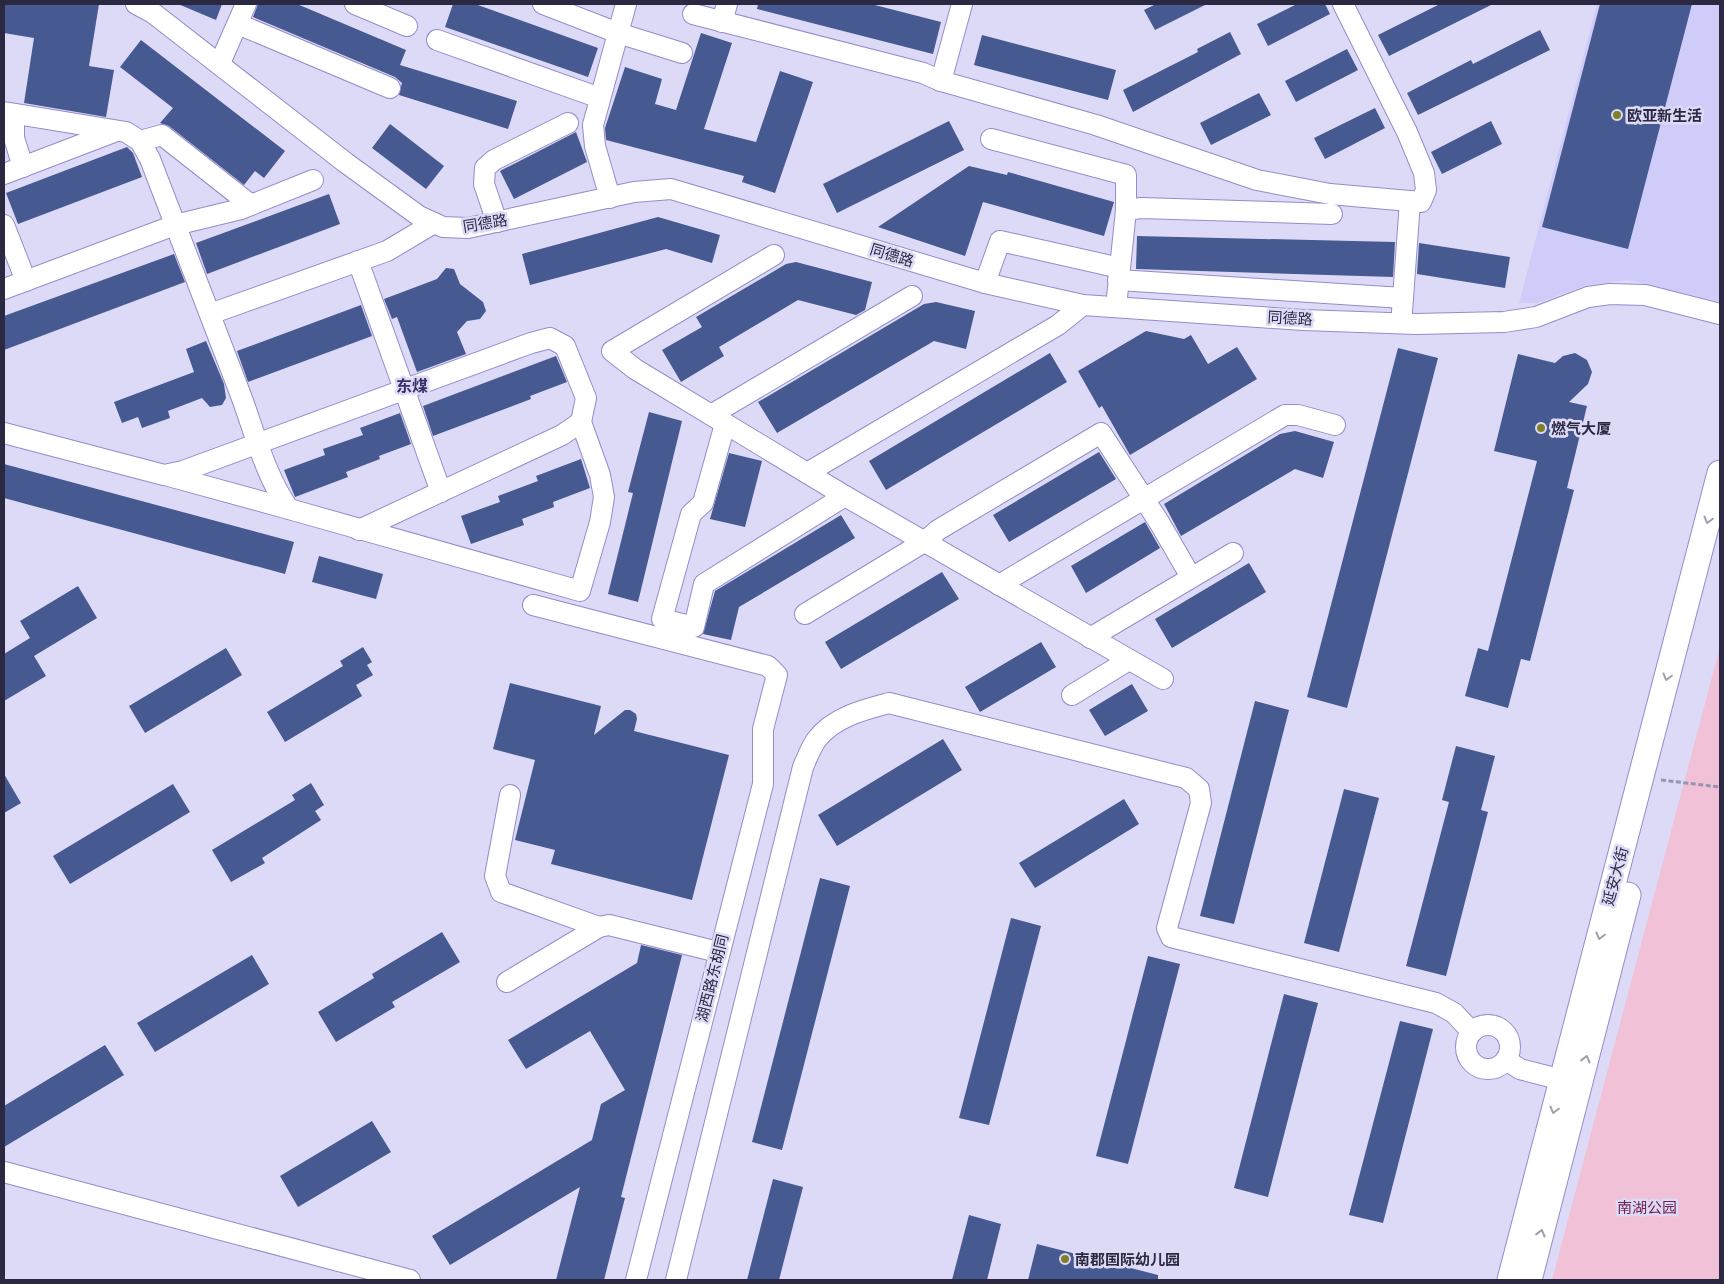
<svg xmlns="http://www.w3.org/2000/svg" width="1724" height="1284" font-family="'Public Sans','Noto Sans SC',sans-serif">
  <rect width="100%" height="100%" fill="#dcdaf6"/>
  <polygon fill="#d0ccf9" points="1597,4 1720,4 1720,302 1628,280 1584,286 1538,303 1519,303"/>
  <polygon fill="#f0c1d7" points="1720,647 1720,1280 1552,1280"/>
  <g fill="#475991">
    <polygon points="4,4 99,4 89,66 114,70 106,117 24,103 34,38 4,33"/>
    <polygon points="178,4 222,4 216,20"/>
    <polygon points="258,4 297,4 406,50 400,65 517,101 508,129 399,95 402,83 395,77 253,17"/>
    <polygon points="453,4 475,4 598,48 588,77 445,27"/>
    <polygon points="758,4 871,4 941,22 933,54 757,9"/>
    <polygon points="1156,4 1207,4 1155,30 1144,10"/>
    <polygon points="1297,4 1325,4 1330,14 1268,46 1257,24"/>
    <polygon points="1440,4 1493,4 1389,56 1378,35"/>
    <polygon points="1600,4 1692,4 1628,249 1542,227"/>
    <polygon points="1540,30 1550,50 1418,115 1407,93 1471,60 1473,64"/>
    <polygon points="1230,32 1241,54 1133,112 1123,90 1198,52 1197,49"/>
    <polygon points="701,33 732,43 704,129 756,142 780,71 813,82 775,193 742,182 744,176 606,140 605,128 625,67 662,79 655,104 676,110"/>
    <polygon points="982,35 1116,70 1108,100 974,65"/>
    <polygon points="141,40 285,151 264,178 255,171 244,185 169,126 160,123 173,108 120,67"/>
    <polygon points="1347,49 1358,70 1296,102 1285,81"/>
    <polygon points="1259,93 1271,115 1211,145 1200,123"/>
    <polygon points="1375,108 1385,128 1325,159 1314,138"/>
    <polygon points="949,121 964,150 837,213 823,184"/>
    <polygon points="1491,121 1502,144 1442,174 1431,152"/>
    <polygon points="390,124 444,166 426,189 372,148"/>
    <polygon points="576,132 587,162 514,199 500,171"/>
    <polygon points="127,147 133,153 142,177 18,224 6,193"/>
    <polygon points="969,166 1007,175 1008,172 1114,202 1104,236 983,202 965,256 878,227"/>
    <polygon points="329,194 340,224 207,274 196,243"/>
    <polygon points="658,217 720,235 712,263 666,249 530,285 522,254"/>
    <polygon points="1137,236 1395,242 1393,277 1136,269"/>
    <polygon points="1419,243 1510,257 1505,288 1417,274"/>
    <polygon points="174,254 185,282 4,350 4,316"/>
    <polygon points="796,262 872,282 865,310 856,315 798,300 719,347 724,356 681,382 662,350 702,327 696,317 786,264"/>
    <polygon points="446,268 454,269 460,284 483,302 486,311 480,319 467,321 457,332 466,354 417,372 397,317 392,319 384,299 437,279"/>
    <polygon points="936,302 975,311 966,349 934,341 777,433 758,402 924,304"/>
    <polygon points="361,305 372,336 248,382 237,351"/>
    <polygon points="1146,331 1184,339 1191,335 1208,364 1237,347 1257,379 1130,455 1102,406 1099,408 1078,371"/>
    <polygon points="206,341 224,384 226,398 222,405 210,407 202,398 168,411 170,418 142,428 138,417 122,423 114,402 194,372 186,349"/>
    <polygon points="1398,348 1438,358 1347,708 1307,697"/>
    <polygon points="1050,353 1067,382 886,490 869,461"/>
    <polygon points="1575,353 1587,360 1592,372 1588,384 1569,402 1587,406 1567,488 1574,490 1530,661 1521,659 1508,708 1465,696 1478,648 1488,651 1537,461 1494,451 1518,354 1555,363 1563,356"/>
    <polygon points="556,356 567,382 530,396 531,399 433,436 423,406"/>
    <polygon points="649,412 682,421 638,602 608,594 633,493 628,492"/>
    <polygon points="400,413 411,444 379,456 380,459 346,472 348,477 295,497 284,470 325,455 323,449 363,435 360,428"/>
    <polygon points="1295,431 1334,442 1323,478 1295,469 1181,536 1164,504 1280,434"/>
    <polygon points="1099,452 1116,479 1009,542 993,515"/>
    <polygon points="729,453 762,461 745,527 710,519"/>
    <polygon points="581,459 590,488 553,502 554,507 522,519 524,525 471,544 461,516 500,502 498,496 538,481 536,476"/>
    <polygon points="4,464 294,542 285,574 4,498"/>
    <polygon points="841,515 855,538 739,607 731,640 703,634 715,591"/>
    <polygon points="1145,522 1160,548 1086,593 1071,566"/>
    <polygon points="319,556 383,574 376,599 312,582"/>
    <polygon points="1249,563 1266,592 1172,648 1155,619"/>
    <polygon points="942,572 959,599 841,669 825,642"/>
    <polygon points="78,586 97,618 34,656 46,676 4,701 4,654 30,638 20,621"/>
    <polygon points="1041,642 1056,667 980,712 965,687"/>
    <polygon points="363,647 372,662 367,665 373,675 356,685 362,696 285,742 267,712 343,666 340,661"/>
    <polygon points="226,648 242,675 145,733 129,706"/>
    <polygon points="510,683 601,706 594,735 625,710 630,710 636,714 637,719 634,731 729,755 692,900 551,864 555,850 515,840 535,760 493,749"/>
    <polygon points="1132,684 1148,711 1105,736 1089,710"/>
    <polygon points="1255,701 1289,710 1234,924 1200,916"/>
    <polygon points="943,739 962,770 837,846 818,815"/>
    <polygon points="1456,746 1495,756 1481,810 1488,812 1446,976 1406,966 1449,802 1442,800"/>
    <polygon points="4,774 21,803 4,813"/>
    <polygon points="311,783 324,805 315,811 321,820 262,858 265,863 231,882 212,850 295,800 292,795"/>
    <polygon points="173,784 190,812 70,884 53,856"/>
    <polygon points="1344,789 1379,798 1339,952 1304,943"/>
    <polygon points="1124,799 1139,824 1035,888 1019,863"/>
    <polygon points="820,878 850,886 782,1150 752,1142"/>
    <polygon points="1011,918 1041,926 989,1125 959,1118"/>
    <polygon points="442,932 460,962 392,1002 395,1007 336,1042 318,1012 374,978 372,974"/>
    <polygon points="641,945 682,955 621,1197 625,1198 604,1280 556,1280 580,1187 450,1265 432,1236 592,1140 601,1104 625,1090 590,1031 526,1069 508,1040 637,963"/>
    <polygon points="252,955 269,984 155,1052 137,1023"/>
    <polygon points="1148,956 1180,964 1128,1164 1096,1156"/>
    <polygon points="1284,994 1318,1003 1268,1197 1234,1188"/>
    <polygon points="1400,1021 1433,1029 1383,1223 1349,1215"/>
    <polygon points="105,1045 124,1075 4,1147 4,1106"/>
    <polygon points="372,1121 391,1152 298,1207 280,1176"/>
    <polygon points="773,1179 803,1187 779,1280 747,1280"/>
    <polygon points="969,1215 1001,1224 987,1280 952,1280"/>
    <polygon points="1037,1244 1158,1275 1158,1280 1028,1280"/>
  </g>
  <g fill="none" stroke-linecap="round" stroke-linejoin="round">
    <defs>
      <g id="minor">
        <polyline points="136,4 153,13 346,163 419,216 443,227 468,228 634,192 671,189 985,283 1083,305 1303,320 1416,324 1504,322 1536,317 1588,297 1610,294 1645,295 1720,314"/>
        <polyline points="355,4 407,26"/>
        <polyline points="543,4 618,33 682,53"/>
        <polyline points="962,4 941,81 1096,125 1257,180 1330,194 1421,202 1426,190 1424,173 1407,132 1343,4"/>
        <polyline points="693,14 923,73 941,81"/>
        <polyline points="722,22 727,4"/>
        <polyline points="238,24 390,88"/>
        <polyline points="437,40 600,98"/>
        <polyline points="220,63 246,4"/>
        <path d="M4,112L126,132L140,141L150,159C180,237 210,315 240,393C254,430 266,478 289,509L580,591L600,522L604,497L600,475L581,422L586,398L565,346L550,338L531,343L183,471L164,475L4,433"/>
        <polyline points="14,114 14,138 23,167"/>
        <polyline points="991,139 1126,175 1126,210"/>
        <polyline points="140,141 162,135 251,205"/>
        <polyline points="4,174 114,132"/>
        <polyline points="610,198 595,146 593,125 626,4"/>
        <polyline points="497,222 484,184 485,168 494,160 568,123"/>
        <polyline points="4,225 26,281"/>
        <polyline points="774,255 612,351 635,369 845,496 1163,679"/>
        <polyline points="358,261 441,492"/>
        <polyline points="1118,280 1403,298"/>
        <polyline points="985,283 1000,241 1120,268"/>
        <polyline points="4,289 175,225 241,209 313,180"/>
        <polyline points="1116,307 1126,210 1141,208 1332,214"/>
        <polyline points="1402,312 1410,201"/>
        <polyline points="210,314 387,251 434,223"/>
        <polyline points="711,415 912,296"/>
        <polyline points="725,424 703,503 691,514 662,619 694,627 704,584 845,496"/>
        <polyline points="807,473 1058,325 1083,305"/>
        <polyline points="165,475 289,509"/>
        <polyline points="359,530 562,435 581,422"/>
        <polyline points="999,585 1285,415 1298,415 1335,425"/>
        <polyline points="533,605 768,666 777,675 763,729 763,784 636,1280"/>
        <polyline points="805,614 924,542 938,530 1101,433 1159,522 1191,577"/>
        <polyline points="1090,638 1233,553"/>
        <polyline points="1072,695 1129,660"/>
        <polyline points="510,795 495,876 501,892 599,927"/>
        <polyline points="507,982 599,927 609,925 718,952"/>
        <circle cx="1488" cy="1047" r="22"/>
        <polyline points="1506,1060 1520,1069 1562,1080"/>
        <polyline points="4,1172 410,1280"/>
        <path d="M676,1280L803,767C807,758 811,747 817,739C834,717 863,710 889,703L1186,778L1199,789L1201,803L1167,928L1171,937L1436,1003L1454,1013L1472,1032"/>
      </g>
      <g id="major">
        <polyline points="1510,1280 1720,473"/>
        <polyline points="1529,1280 1628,895"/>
      </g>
    </defs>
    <use href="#minor" stroke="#938ccc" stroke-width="22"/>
    <use href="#major" stroke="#938ccc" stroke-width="27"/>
    <polyline stroke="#9694af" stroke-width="3" stroke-dasharray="5 2.5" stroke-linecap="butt" points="1661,780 1720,787"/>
    <use href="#minor" stroke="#fff" stroke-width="20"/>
    <use href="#major" stroke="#fff" stroke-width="25"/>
  </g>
  <defs><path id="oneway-chevron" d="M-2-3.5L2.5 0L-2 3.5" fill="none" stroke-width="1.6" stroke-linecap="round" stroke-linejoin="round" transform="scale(1.25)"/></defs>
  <g stroke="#a09eaa">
    <use href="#oneway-chevron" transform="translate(1708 520) rotate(105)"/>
    <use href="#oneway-chevron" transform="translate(1667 677) rotate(105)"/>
    <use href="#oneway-chevron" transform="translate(1600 936) rotate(105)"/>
    <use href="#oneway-chevron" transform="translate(1586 1059) rotate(-76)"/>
    <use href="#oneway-chevron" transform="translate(1554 1110) rotate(105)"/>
    <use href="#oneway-chevron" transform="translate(1541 1233) rotate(-76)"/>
  </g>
  <g fill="#818028" stroke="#dcdaf6" stroke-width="2">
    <circle cx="1617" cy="115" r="5"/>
    <circle cx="1541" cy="428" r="5"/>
    <circle cx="1065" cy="1259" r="5"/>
  </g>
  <g text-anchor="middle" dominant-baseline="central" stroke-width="5" stroke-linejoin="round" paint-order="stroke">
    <g font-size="15" font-weight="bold" fill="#2b2842" stroke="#dcdaf6" text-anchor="start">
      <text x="1627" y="115">欧亚新生活</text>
      <text x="1551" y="428">燃气大厦</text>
      <text x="1075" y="1259">南郡国际幼儿园</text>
    </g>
    <g font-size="15" fill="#2b2842" stroke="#dcdaf6">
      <text transform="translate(485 223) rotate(-9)">同德路</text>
      <text transform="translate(892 255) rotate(17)">同德路</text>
      <text transform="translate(1290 318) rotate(3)">同德路</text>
      <text transform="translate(1615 876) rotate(-75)">延安大街</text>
      <text transform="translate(712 978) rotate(-76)">湖西路东胡同</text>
    </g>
    <g font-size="15" fill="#742151" stroke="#dcdaf6">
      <text x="1647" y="1207">南湖公园</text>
    </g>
    <g font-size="16" font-weight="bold" fill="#392f66" stroke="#dcdaf6">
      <text x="412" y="386">东煤</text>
    </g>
  </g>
  <rect width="1724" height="1284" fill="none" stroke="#2b2842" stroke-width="10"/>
</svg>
